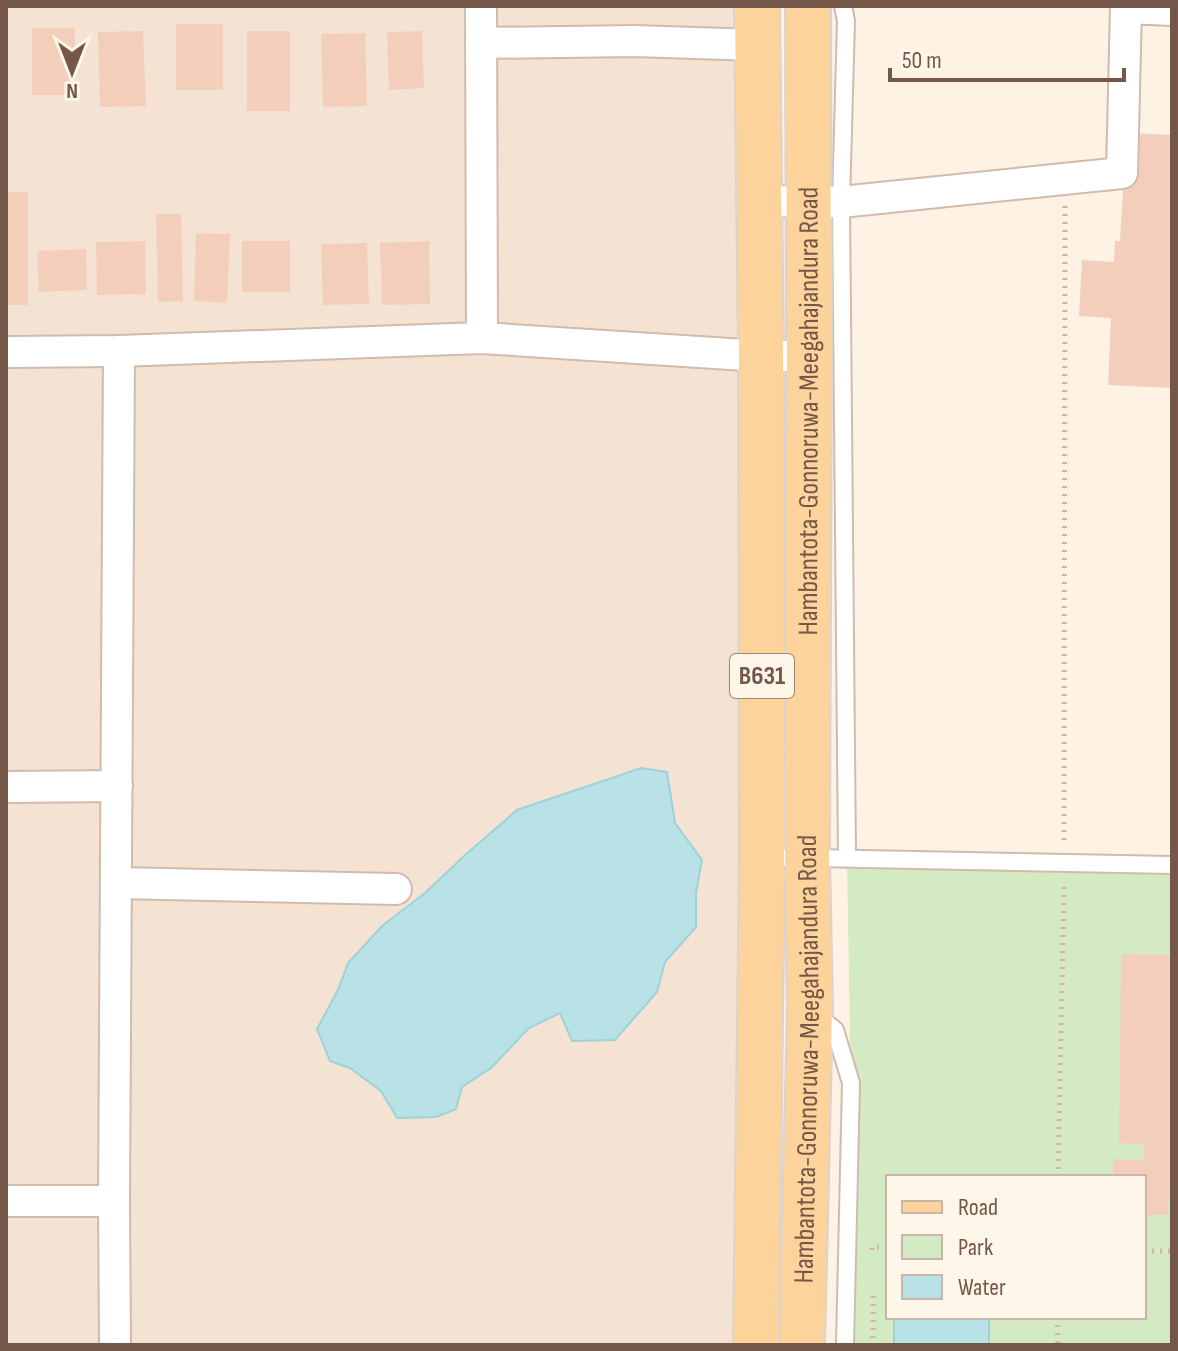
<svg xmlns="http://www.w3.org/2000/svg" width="1178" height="1351" font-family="'Sofia Sans Condensed',sans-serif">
  <rect width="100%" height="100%" fill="#fdf2e4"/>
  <polygon fill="#f4e3d2" points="6,6 757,6 756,1345 6,1345"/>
  <polygon fill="#d4eac2" points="847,858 1172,865 1172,1345 989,1345 989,1317 1144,1317 1144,1177 888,1177 888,1317 894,1317 894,1345 855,1345"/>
  <g fill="#b8e2e6" stroke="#9ed2d8" stroke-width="2">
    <polygon points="641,768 667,772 675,823 702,860 696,893 696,927 665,962 657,992 615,1040 572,1041 560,1013 529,1028 491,1068 462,1087 456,1109 436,1117 397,1118 381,1091 350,1068 330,1061 317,1029 338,990 348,963 382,926 425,893 464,856 517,810"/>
    <rect x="894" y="1317" width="95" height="28"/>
  </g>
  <g fill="#f3cfbb">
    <rect x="176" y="24" width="47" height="66"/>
    <rect x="32" y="28" width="43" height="67"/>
    <polygon points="143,31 146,106 100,107 98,32"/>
    <rect x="247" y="31" width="43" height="80"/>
    <polygon points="422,31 424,88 389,90 387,32"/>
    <polygon points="365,33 367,106 323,107 321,34"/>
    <polygon points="1131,133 1172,135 1172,388 1108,385 1111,318 1079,316 1082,260 1114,262 1115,241 1120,241 1123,189 1128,189"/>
    <rect x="6" y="192" width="22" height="113"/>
    <polygon points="156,214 181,214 183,301 158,302"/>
    <polygon points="196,233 230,234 227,303 194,301"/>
    <polygon points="145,241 146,294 97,295 96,242"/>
    <rect x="242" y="241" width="48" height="51"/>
    <polygon points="429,241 430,304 382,305 380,243"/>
    <polygon points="367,243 369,304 323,305 321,244"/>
    <polygon points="86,249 87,290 39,292 37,251"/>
    <polygon points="1121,954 1172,955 1172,1198 1168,1198 1168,1215 1144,1215 1144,1177 1113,1177 1113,1159 1144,1160 1144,1144 1119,1143"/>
  </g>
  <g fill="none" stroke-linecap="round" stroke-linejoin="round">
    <defs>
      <g id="service">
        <polyline points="843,6 846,21 841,202 847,858"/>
        <polyline points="762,857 1172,865"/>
        <polyline points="817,1015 835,1030 851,1083 845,1345"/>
      </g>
      <g id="minor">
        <polyline points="481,6 482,338"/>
        <polyline points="481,43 635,41 756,45"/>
        <polyline points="758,201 841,202 1122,173 1126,8 1172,10"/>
        <polyline points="6,352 119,351 482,338 761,356 809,356"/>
        <polyline points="6,787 117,786"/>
        <polyline points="117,883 396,889"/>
        <polyline points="6,1201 114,1201"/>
        <polyline points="115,1345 114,1201 119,351"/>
      </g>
      <g id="primary">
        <polyline points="756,1345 762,857 761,356 757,6"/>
        <path id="s1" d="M802,1345L810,1008L807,857L809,356L808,6"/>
      </g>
    </defs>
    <use href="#service" stroke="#d0bbad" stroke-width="20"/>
    <use href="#minor" stroke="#d0bbad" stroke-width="34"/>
    <use href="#primary" stroke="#dbd3d0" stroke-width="48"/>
    <g stroke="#d7b29e" stroke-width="5" stroke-dasharray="2 6" stroke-linecap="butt">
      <polyline points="1064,840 1065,206"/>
      <polyline points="1058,1177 1064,886"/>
      <polyline points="872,1250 872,1247 888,1247"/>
      <polyline points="1144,1251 1172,1251"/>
      <polyline points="873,1296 873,1345"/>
      <polyline points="1057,1317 1058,1345"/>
    </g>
    <use href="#service" stroke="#fff" stroke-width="16"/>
    <use href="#minor" stroke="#fff" stroke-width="30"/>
    <use href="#primary" stroke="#fcd49b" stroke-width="44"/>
  </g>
  <g text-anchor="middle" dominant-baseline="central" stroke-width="6" stroke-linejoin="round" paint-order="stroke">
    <rect fill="#fff6ea" stroke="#9e8779" stroke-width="2" x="730" y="654" width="64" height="44" rx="6"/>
    <g font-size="26" font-weight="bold" fill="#755749">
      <text x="762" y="676">B631</text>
    </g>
    <g font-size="28" fill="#755749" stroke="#fff6ea">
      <text stroke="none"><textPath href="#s1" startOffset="934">Hambantota-Gonnoruwa-Meegahajandura Road</textPath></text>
      <text stroke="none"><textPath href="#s1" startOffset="286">Hambantota-Gonnoruwa-Meegahajandura Road</textPath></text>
    </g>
  </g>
  <rect width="1178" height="1351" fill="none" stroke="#755749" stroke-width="16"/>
  <rect x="886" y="1175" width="260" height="144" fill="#fff6ea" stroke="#c8b6aa" stroke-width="2"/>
  <rect x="902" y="1201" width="40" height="12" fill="#fcd49b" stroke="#c8b6aa" stroke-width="2"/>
  <text x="958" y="1215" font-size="24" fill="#755749">Road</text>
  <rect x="902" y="1235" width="40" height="24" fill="#d4eac2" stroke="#c8b6aa" stroke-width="2"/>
  <text x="958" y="1255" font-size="24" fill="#755749">Park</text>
  <rect x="902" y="1275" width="40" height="24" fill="#b8e2e6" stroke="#c8b6aa" stroke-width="2"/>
  <text x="958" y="1295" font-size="24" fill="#755749">Water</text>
  <g transform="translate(72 72) rotate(180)" stroke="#fff6ea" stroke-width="6" paint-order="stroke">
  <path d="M0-6L14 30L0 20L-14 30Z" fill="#755749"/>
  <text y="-12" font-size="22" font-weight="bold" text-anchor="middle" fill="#755749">N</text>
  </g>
  <path d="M890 68v12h234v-12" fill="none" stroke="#755749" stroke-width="4"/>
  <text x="902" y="68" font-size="24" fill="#755749" stroke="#fff6ea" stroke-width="6" paint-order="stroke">50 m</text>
</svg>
